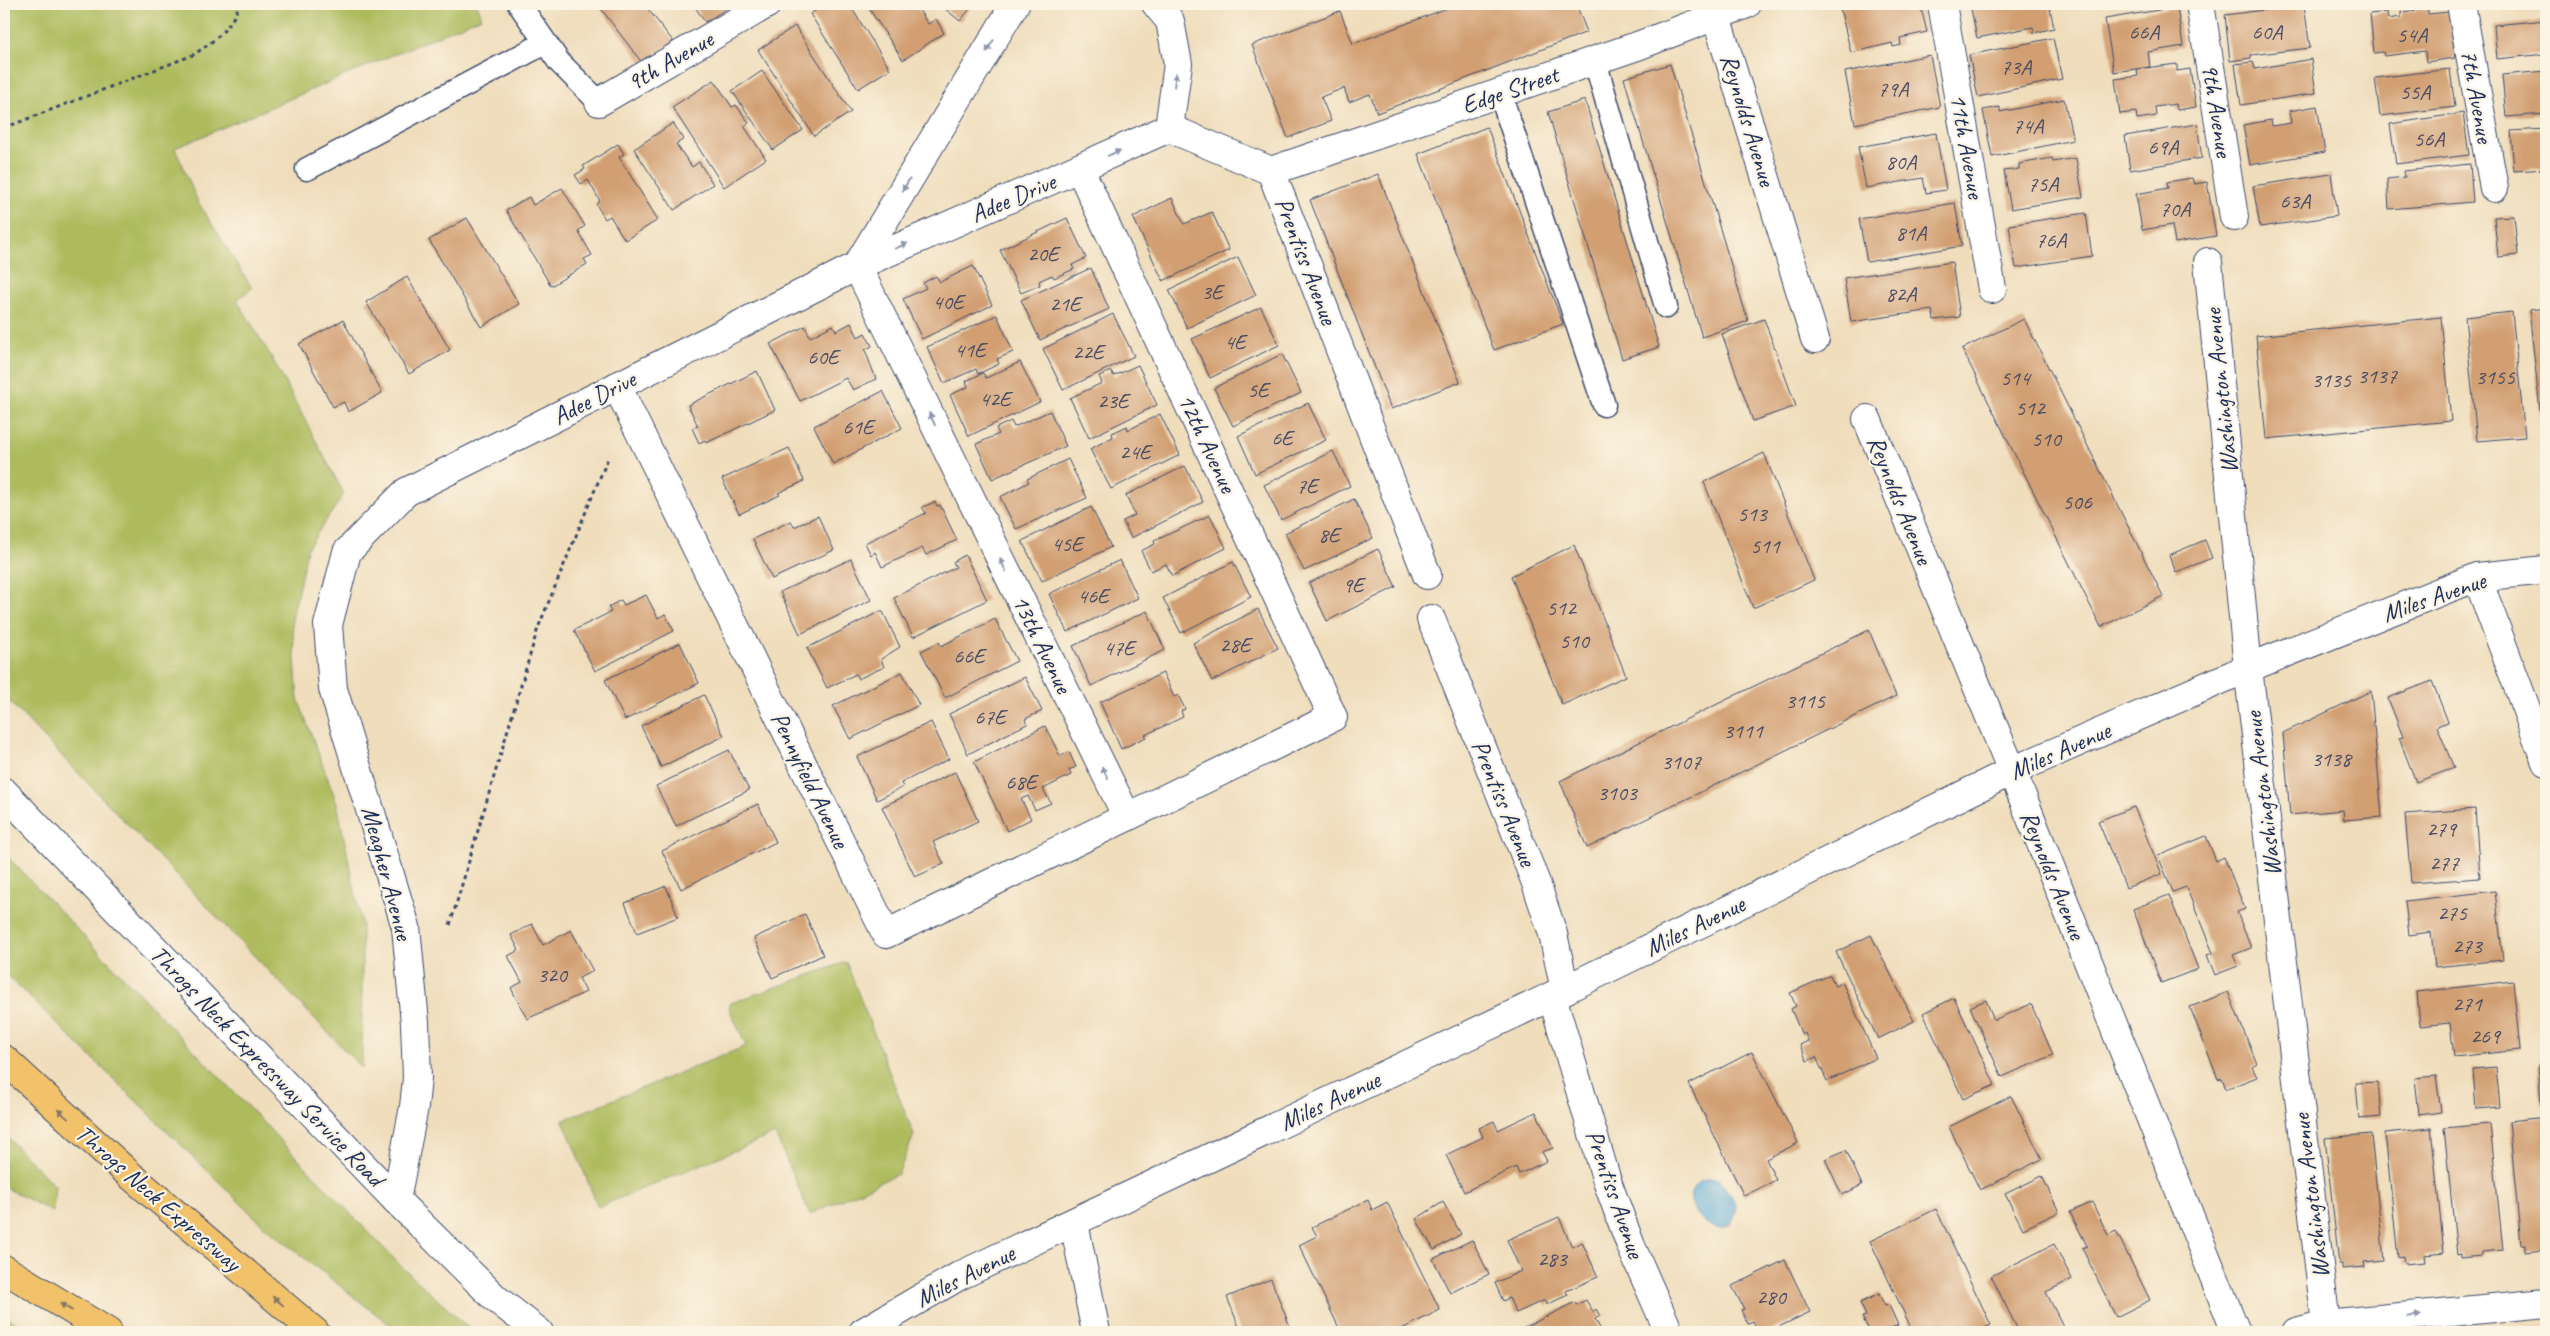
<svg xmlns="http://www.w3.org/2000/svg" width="2550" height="1336" font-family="Caveat,sans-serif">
  <rect width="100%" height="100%" fill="#fcf5e5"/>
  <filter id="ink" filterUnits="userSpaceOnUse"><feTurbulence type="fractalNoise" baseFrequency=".02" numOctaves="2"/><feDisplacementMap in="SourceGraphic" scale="10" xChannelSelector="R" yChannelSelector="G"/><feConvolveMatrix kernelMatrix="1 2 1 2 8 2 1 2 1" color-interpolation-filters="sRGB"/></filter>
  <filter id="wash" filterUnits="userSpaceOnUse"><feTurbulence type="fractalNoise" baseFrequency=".0096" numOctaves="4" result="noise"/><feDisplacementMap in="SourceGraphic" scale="20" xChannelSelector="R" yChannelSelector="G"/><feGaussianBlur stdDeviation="1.12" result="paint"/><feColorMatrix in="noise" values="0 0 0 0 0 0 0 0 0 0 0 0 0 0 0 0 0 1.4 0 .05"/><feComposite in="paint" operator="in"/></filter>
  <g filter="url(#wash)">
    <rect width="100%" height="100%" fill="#efddbb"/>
    <g fill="#adbb5d" stroke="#64755e">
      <polygon points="4,4 477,4 482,17 175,148 198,202 252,288 237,300 271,356 344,494 307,549 292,620 298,699 337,803 362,926 362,1068 4,696"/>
      <polygon points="4,853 402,1267 473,1332 399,1332 266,1228 4,972"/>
      <polygon points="846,962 914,1135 898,1174 810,1214 775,1134 598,1207 563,1120 746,1046 729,1008 731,1003"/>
      <polygon points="4,1134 55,1186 53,1212 4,1187"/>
      <polygon points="4,1316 33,1332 4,1332"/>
    </g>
    <path fill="#5aa9d4" stroke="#3a6c99" d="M1710,1178L1720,1180C1728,1190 1739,1203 1734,1217C1721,1254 1660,1189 1710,1178Z"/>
    <g id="blocks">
      <g fill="#d19f72">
        <polygon points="644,4 673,41 643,64 598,5"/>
        <polygon points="693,4 734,4 705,22"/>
        <polygon points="826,4 849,4 890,69 858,89 810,14"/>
        <polygon points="866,4 915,4 928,24 936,19 944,33 903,60"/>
        <polygon points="939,4 974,4 960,21"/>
        <polygon points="1458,4 1576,4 1587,32 1377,113 1370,94 1349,102 1344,88 1321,97 1331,121 1288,138 1252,45 1340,11 1353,44"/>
        <polygon points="1839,4 1920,4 1927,32 1900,38 1901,45 1893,47 1892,43 1851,53"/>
        <polygon points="1970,4 2049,4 2054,28 2034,33 2033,27 1977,38"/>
        <polygon points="2220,4 2241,4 2241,5 2221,8"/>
        <polygon points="2304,5 2310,48 2251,55 2251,58 2230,61 2225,15"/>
        <polygon points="2177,7 2183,46 2148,52 2150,67 2114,72 2105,19"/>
        <polygon points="2428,9 2428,14 2449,12 2455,58 2426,62 2425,51 2384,56 2383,52 2374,53 2370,14 2387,12 2388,19 2401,17 2401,12"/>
        <polygon points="2546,20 2546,54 2497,59 2494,25"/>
        <polygon points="795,26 851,112 814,136 758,50"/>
        <polygon points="2053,38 2062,79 1978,97 1969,55"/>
        <polygon points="1930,55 1940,107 1855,124 1845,72"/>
        <polygon points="2311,59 2316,93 2241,105 2235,64 2253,62 2255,69"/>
        <polygon points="1670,64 1748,321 1702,337 1624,78"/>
        <polygon points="2177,64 2177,71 2190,69 2196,107 2177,110 2176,104 2155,107 2156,116 2137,119 2136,112 2120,114 2115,79 2138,76 2137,69"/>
        <polygon points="2450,69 2455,107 2380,116 2375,78"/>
        <polygon points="762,71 803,130 773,150 732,91"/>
        <polygon points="2546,71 2546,114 2506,117 2502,75"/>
        <polygon points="714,80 732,107 736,105 749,123 744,126 766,159 724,187 672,107"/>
        <polygon points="2064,99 2073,140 1992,157 1983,110 2000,107 2000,112"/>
        <polygon points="1585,100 1659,347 1622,359 1548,112"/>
        <polygon points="2317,106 2325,152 2250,165 2243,125 2271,120 2272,126 2291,123 2289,111"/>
        <polygon points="2463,113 2469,155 2396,164 2390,124"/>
        <polygon points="673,123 684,139 676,144 692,167 699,162 713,184 674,210 634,149"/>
        <polygon points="2197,124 2202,158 2130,170 2125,136"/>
        <polygon points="1487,127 1563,324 1494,350 1418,154"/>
        <polygon points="2546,129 2546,169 2514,171 2511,131"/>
        <polygon points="1936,133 1946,190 1926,193 1923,178 1866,188 1858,147"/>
        <polygon points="618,144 624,154 619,157 658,220 625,240 610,216 605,219 596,204 600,201 588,180 581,184 575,175 585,169 583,166"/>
        <polygon points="2052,158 2053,162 2076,158 2083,197 2011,209 2004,171 2019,169 2019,164"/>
        <polygon points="2470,164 2473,202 2389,209 2387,179 2405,177 2404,171"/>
        <polygon points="1378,174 1460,382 1391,409 1310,200"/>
        <polygon points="2331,174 2337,216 2260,227 2253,186"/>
        <polygon points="2192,178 2194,184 2207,182 2216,236 2175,243 2172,225 2142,230 2136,194 2168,188 2167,182"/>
        <polygon points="562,188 585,226 578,231 592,255 584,259 587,264 551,286 506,210 529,197 533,205"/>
        <polygon points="1172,198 1184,224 1212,212 1229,250 1163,281 1133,217"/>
        <polygon points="1955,203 1962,246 1867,262 1859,219"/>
        <polygon points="2086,213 2092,256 2016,268 2009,225"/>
        <polygon points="2514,216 2518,255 2498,257 2494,217"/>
        <polygon points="467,218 519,304 481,327 429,240"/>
        <polygon points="1067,218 1086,258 1072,265 1074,269 1054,278 1052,275 1039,281 1040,285 1021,293 1000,250"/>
        <polygon points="1238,257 1256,295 1187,328 1169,290"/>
        <polygon points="1952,262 1960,317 1934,320 1932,310 1851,322 1844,278"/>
        <polygon points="973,266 992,305 922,339 903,299 926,288 923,283 936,276 940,282"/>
        <polygon points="1091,268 1109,309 1040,340 1021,300"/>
        <polygon points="407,277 450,350 409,374 366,302"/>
        <polygon points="1261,307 1279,345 1210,378 1192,339"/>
        <polygon points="2546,308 2546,437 2543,438 2529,310"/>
        <polygon points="2512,312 2525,437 2477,441 2465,317"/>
        <polygon points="1113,314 1134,356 1063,390 1043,349"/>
        <polygon points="997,315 1013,352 997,359 999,364 978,374 976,369 944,383 927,347"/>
        <polygon points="2441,317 2451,421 2266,439 2256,336"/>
        <polygon points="1764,319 1796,406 1753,421 1722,334"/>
        <polygon points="2024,319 2163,596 2101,627 1962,349"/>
        <polygon points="343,320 382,393 348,412 344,402 333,407 299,344"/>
        <polygon points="851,323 858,337 865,333 872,346 865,350 876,379 853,390 846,378 800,401 770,344 805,326 810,337 833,325 836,331"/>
        <polygon points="1282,354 1301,393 1233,426 1214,388"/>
        <polygon points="1020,362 1040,402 969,436 950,395 968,387 966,381 983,373 986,378"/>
        <polygon points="1138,365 1157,405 1089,438 1070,398 1102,383 1099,376 1111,371 1114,376"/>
        <polygon points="757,371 775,410 706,443 705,440 699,443 692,428 698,426 688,405"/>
        <polygon points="883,391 902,428 833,464 814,426"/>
        <polygon points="1308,403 1326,440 1255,474 1238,436"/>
        <polygon points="1050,411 1066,446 992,479 976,444 999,434 996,428 1011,421 1014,427"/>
        <polygon points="1160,414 1180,455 1111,489 1090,449 1113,437 1112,433 1127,426 1128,430"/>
        <polygon points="789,448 804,481 778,493 780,495 739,514 722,479"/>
        <polygon points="1333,451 1350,486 1281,520 1264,485"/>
        <polygon points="1764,453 1814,580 1753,608 1704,482"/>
        <polygon points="1068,459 1087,498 1016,529 1000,497 1029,482 1027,479"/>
        <polygon points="1185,466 1203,502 1131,538 1123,521 1135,515 1126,495"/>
        <polygon points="1354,499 1373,538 1304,571 1285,533"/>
        <polygon points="935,502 937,506 940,505 957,540 926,555 922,548 882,567 875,552 871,555 865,543 926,513 922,507"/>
        <polygon points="1091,507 1111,547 1042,581 1022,541"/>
        <polygon points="1210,515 1226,548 1172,576 1166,564 1151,571 1141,551 1155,544 1154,541"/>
        <polygon points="818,516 834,550 772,579 753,539 791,521 794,527"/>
        <polygon points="2205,540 2212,558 2176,572 2169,555"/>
        <polygon points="1574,545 1626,676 1562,705 1511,576"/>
        <polygon points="1378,549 1396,587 1327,621 1309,583"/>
        <polygon points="965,555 987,600 913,637 894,598 956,567 953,562"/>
        <polygon points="851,559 871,600 800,634 780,592"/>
        <polygon points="1120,560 1138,598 1067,632 1049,594"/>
        <polygon points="1233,562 1251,597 1181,633 1163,598"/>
        <polygon points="646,595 658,618 665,614 674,631 595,671 574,630 611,612 608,607 621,600 624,605"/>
        <polygon points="1258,609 1278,648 1212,681 1193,643"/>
        <polygon points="1147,611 1165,650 1091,686 1073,646"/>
        <polygon points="879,612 883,612 900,647 881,659 884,667 858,679 856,674 827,688 807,648"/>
        <polygon points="995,619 1017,661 945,698 921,651 939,642 941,646"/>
        <polygon points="1869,630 1896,696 1587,848 1560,781"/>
        <polygon points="680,643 699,683 625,720 605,680"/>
        <polygon points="902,672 919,705 850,739 833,706"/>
        <polygon points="1163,673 1174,697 1178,695 1185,709 1181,711 1183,717 1145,735 1146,737 1121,749 1100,702"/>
        <polygon points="1025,677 1042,711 1025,719 1027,724 968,754 949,714"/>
        <polygon points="2432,681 2448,722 2437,726 2454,768 2416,782 2399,738 2403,737 2388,698"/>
        <polygon points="2371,691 2382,817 2344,820 2343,810 2290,815 2283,733"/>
        <polygon points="704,695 724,736 661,767 641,726"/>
        <polygon points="931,722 949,759 901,783 903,787 877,800 857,757"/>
        <polygon points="1045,726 1060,756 1069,752 1076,767 1069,770 1071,775 1043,789 1051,803 1035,810 1028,796 1021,799 1031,819 1007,831 974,762"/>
        <polygon points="729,750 749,790 676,826 656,786"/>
        <polygon points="955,772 978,821 933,842 944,864 915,877 882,807"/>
        <polygon points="758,804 776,842 681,889 662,851"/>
        <polygon points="2134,807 2162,874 2126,888 2098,821"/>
        <polygon points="2475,809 2480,878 2411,883 2405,814"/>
        <polygon points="2206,836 2216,861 2224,857 2245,909 2237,912 2251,948 2233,955 2238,966 2215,975 2207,955 2213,953 2186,887 2173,892 2158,856"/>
        <polygon points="666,886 678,917 637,933 625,903"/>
        <polygon points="2495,891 2503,960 2435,967 2431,932 2409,935 2405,901"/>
        <polygon points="2169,895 2198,969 2161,983 2133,909"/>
        <polygon points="805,914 823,955 772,978 754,938"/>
        <polygon points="532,924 543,945 571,930 593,971 579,978 586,992 527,1019 511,988 522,982 508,956 519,950 511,935"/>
        <polygon points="1871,935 1914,1021 1878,1039 1836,952"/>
        <polygon points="1830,975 1835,986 1842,982 1876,1058 1827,1081 1816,1057 1807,1061 1800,1045 1808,1041 1805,1033 1802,1035 1791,1009 1796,1006 1790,993"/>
        <polygon points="2513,981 2520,1050 2454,1057 2450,1023 2420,1026 2417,992"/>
        <polygon points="2228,992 2257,1064 2252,1067 2257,1077 2226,1089 2222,1078 2218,1079 2190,1007"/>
        <polygon points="1954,998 1995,1085 1963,1099 1923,1013"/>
        <polygon points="1986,1000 1994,1020 2031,1004 2053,1055 2002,1077 1970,1007"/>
        <polygon points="1752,1052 1798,1143 1766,1159 1776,1180 1744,1196 1689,1084"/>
        <polygon points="2546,1063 2546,1104 2541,1105 2538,1064"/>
        <polygon points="2496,1067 2500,1107 2476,1109 2473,1069"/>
        <polygon points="2436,1076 2441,1112 2419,1115 2415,1078"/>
        <polygon points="2378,1082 2381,1117 2359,1119 2356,1083"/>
        <polygon points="2011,1096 2042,1159 1980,1190 1949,1127"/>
        <polygon points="1536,1112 1553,1148 1542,1152 1547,1161 1519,1174 1516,1167 1464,1192 1446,1155 1483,1137 1479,1128 1494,1121 1498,1130"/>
        <polygon points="2546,1117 2546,1244 2544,1250 2525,1252 2525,1245 2521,1245 2509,1121"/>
        <polygon points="2490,1124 2503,1250 2482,1252 2482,1256 2461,1258 2461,1254 2457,1255 2444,1128"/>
        <polygon points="2431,1128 2444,1253 2424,1255 2425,1262 2404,1264 2403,1257 2398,1258 2385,1133"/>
        <polygon points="2371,1134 2384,1260 2364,1262 2365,1267 2342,1269 2342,1264 2339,1264 2325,1138"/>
        <polygon points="1846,1150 1862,1185 1842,1195 1825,1159"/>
        <polygon points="2042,1176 2059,1212 2023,1229 2005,1194"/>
        <polygon points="1368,1200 1372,1210 1387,1202 1440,1310 1396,1332 1341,1332 1299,1245 1317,1236 1312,1227"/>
        <polygon points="1443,1202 1461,1234 1434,1250 1416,1219"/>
        <polygon points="2092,1202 2108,1235 2116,1231 2150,1300 2116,1317 2082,1248 2087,1246 2070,1212"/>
        <polygon points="1936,1209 1991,1325 1975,1332 1913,1332 1870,1241"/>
        <polygon points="1559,1217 1572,1247 1582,1242 1598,1277 1566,1291 1568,1295 1546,1305 1545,1300 1516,1313 1509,1298 1503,1301 1495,1283 1521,1271 1507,1240"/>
        <polygon points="1472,1240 1489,1274 1450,1293 1433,1259"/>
        <polygon points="2054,1244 2072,1279 2046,1292 2066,1332 2019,1332 1991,1276"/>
        <polygon points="1785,1260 1810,1312 1768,1332 1758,1332 1753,1322 1748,1324 1741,1310 1744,1309 1732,1286"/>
        <polygon points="1271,1279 1292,1332 1241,1332 1227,1297"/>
        <polygon points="1879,1294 1885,1306 1889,1305 1898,1325 1882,1332 1870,1332 1862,1317 1866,1316 1860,1303"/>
        <polygon points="1586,1300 1593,1312 1596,1309 1600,1316 1595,1319 1602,1332 1516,1332 1575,1302 1576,1305"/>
      </g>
    </g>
  </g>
  <g filter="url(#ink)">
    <use href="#blocks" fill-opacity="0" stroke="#3b496c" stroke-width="1"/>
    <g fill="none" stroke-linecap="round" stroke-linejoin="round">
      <defs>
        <g id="service">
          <polyline points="519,4 559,62 599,102"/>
          <polyline points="1595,61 1666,307"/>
          <polyline points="1500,93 1604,405"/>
          <polyline points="307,169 545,43"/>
        </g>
        <g id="minor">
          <polyline points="1156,4 1170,21 1178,64 1169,128"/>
          <polyline points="1942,4 1992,289"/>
          <polyline points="2200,4 2234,217"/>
          <polyline points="2461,4 2494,188"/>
          <polyline points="1716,16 1815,339"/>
          <polyline points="599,102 767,4"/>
          <polyline points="1169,128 1271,171 1427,575"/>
          <polyline points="1271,171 1640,45 1747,4"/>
          <polyline points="2208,262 2248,668 2326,1324"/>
          <polyline points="857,266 1127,817"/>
          <polyline points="857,266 1015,4"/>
          <polyline points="617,386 886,934 1333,717 1080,169"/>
          <polyline points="1867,419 2012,771 2236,1332"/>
          <polyline points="2477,577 2546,762"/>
          <polyline points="1431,619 1536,883 1553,934 1565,990"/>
          <polyline points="1552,996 1607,1181 1631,1246 1669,1332"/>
          <polyline points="396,1200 414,1107 417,1078 415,1023 406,927 333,689 328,625 347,552 406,492 857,266 1169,128"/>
          <polyline points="1074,1223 1096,1332"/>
          <polyline points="863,1332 959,1276 1552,996 2012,771 2248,668 2477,577 2546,570"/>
          <polyline points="2296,1332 2326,1324 2546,1303"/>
        </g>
        <polyline id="tertiary" points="4,792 396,1200 495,1298 539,1332"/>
        <g id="motorway">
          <polyline points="4,1059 130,1175 315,1332"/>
          <polyline points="4,1269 108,1332"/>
        </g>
      </defs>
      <use href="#service" stroke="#3b496c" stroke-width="25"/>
      <use href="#minor" stroke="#3b496c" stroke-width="30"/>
      <use href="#tertiary" stroke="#3b496c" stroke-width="30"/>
      <use href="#motorway" stroke="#3b496c" stroke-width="30"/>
      <g stroke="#3b496c" stroke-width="3" stroke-dasharray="4 4" stroke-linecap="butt">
        <path d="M4,128L193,55C213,42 232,28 239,4"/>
        <polyline points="450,925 538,628 608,458"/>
      </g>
      <use href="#service" stroke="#fff" stroke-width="22"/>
      <use href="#minor" stroke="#fff" stroke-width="28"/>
      <use href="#tertiary" stroke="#fff" stroke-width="28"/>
      <use href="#motorway" stroke="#f2c26a" stroke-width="28"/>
    </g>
    <defs><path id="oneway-solid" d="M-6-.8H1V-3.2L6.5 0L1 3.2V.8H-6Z" transform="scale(1.25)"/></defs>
    <g fill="#8d97ae">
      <use href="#oneway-solid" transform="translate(990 46) rotate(121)"/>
      <use href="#oneway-solid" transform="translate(1175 80) rotate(-82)"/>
      <use href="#oneway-solid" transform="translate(1114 153) rotate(-24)"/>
      <use href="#oneway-solid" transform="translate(906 185) rotate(121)"/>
      <use href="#oneway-solid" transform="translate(901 246) rotate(-23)"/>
      <use href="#oneway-solid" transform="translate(932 419) rotate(-116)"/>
      <use href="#oneway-solid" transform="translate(1003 565) rotate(-116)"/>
      <use href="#oneway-solid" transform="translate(1105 773) rotate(-116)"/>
      <use href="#oneway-solid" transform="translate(2414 1316) rotate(-6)"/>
    </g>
    <g fill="#867864">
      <use href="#oneway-solid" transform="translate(63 1114) rotate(-137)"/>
      <use href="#oneway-solid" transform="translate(278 1301) rotate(-140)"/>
      <use href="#oneway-solid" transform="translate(66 1307) rotate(-149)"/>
    </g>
  </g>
  <g text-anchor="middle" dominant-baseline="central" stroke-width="4.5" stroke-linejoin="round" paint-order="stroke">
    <g font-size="22" fill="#484b63">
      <text x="2144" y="32">66A</text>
      <text x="2267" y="32">60A</text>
      <text x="2412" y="35">54A</text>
      <text x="2016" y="67">73A</text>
      <text x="1893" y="89">79A</text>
      <text x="2415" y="92">55A</text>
      <text x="2028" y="126">74A</text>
      <text x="2429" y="139">56A</text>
      <text x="2163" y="147">69A</text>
      <text x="1901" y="162">80A</text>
      <text x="2043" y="184">75A</text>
      <text x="2295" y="201">63A</text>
      <text x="2175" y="209">70A</text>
      <text x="1911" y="233">81A</text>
      <text x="2051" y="240">76A</text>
      <text x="1043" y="254">20E</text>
      <text x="1212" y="292">3E</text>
      <text x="1901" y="294">82A</text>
      <text x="948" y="302">40E</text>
      <text x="1065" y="304">21E</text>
      <text x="1235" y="342">4E</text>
      <text x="970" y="350">41E</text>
      <text x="1088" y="352">22E</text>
      <text x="823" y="357">60E</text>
      <text x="2377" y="376">3137</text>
      <text x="2495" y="377">3155</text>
      <text x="2015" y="378">514</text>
      <text x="2331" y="380">3135</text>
      <text x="1258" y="390">5E</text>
      <text x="995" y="399">42E</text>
      <text x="1113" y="401">23E</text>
      <text x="2030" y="408">512</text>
      <text x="858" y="427">61E</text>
      <text x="1282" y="438">6E</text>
      <text x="2046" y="439">510</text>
      <text x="1135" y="452">24E</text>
      <text x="1307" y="486">7E</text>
      <text x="2077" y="502">506</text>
      <text x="1752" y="514">513</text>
      <text x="1329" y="535">8E</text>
      <text x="1067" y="544">45E</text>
      <text x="1765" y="546">511</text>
      <text x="1353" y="585">9E</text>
      <text x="1093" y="596">46E</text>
      <text x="1561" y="608">512</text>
      <text x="1574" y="641">510</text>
      <text x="1235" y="645">28E</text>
      <text x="1119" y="648">47E</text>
      <text x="969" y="656">66E</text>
      <text x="1805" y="701">3115</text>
      <text x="990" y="717">67E</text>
      <text x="1743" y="731">3111</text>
      <text x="2331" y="759">3138</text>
      <text x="1681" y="762">3107</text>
      <text x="1021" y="782">68E</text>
      <text x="1617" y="793">3103</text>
      <text x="2441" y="829">279</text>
      <text x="2444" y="863">277</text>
      <text x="2452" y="913">275</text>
      <text x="2467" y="946">273</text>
      <text x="552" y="975">320</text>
      <text x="2467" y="1004">271</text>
      <text x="2485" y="1036">269</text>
      <text x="1552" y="1259">283</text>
      <text x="1771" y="1297">280</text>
    </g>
    <g font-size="25" fill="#1b2f5e" stroke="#fcf5e5">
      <text transform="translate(670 61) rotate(-30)">9th Avenue</text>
      <text transform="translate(1510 90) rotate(-19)">Edge Street</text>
      <text transform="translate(2477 96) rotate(80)">7th Avenue</text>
      <text transform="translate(2217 110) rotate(81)">9th Avenue</text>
      <text transform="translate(1748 120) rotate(73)">Reynolds Avenue</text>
      <text transform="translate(1967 146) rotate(80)">11th Avenue</text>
      <text transform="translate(1013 198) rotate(-23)">Adee Drive</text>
      <text transform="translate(1306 261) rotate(69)">Prentiss Avenue</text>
      <text transform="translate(2221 391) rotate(-96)">Washington Avenue</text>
      <text transform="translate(594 398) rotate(-27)">Adee Drive</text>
      <text transform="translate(1207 443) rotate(65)">12th Avenue</text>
      <text transform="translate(1900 500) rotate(68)">Reynolds Avenue</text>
      <text transform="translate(2434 597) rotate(-19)">Miles Avenue</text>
      <text transform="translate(1042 644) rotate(64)">13th Avenue</text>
      <text transform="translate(2060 751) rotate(-24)">Miles Avenue</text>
      <text transform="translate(810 780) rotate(64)">Pennyfield Avenue</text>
      <text transform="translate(2263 794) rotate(-97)">Washington Avenue</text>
      <text transform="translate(1504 803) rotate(68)">Prentiss Avenue</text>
      <text transform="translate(387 873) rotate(75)">Meagher Avenue</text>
      <text transform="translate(2053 875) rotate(68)">Reynolds Avenue</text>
      <text transform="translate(1695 926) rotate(-26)">Miles Avenue</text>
      <text transform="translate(267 1066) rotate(46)">Throgs Neck Expressway Service Road</text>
      <text transform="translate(1330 1101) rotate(-25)">Miles Avenue</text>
      <text transform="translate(1615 1194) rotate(71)">Prentiss Avenue</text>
      <text transform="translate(2311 1196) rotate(-97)">Washington Avenue</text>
      <text transform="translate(158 1198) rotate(41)">Throgs Neck Expressway</text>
      <text transform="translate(965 1276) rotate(-27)">Miles Avenue</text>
    </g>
  </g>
  <rect width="2550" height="1336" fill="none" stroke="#fcf5e5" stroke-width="20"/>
</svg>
